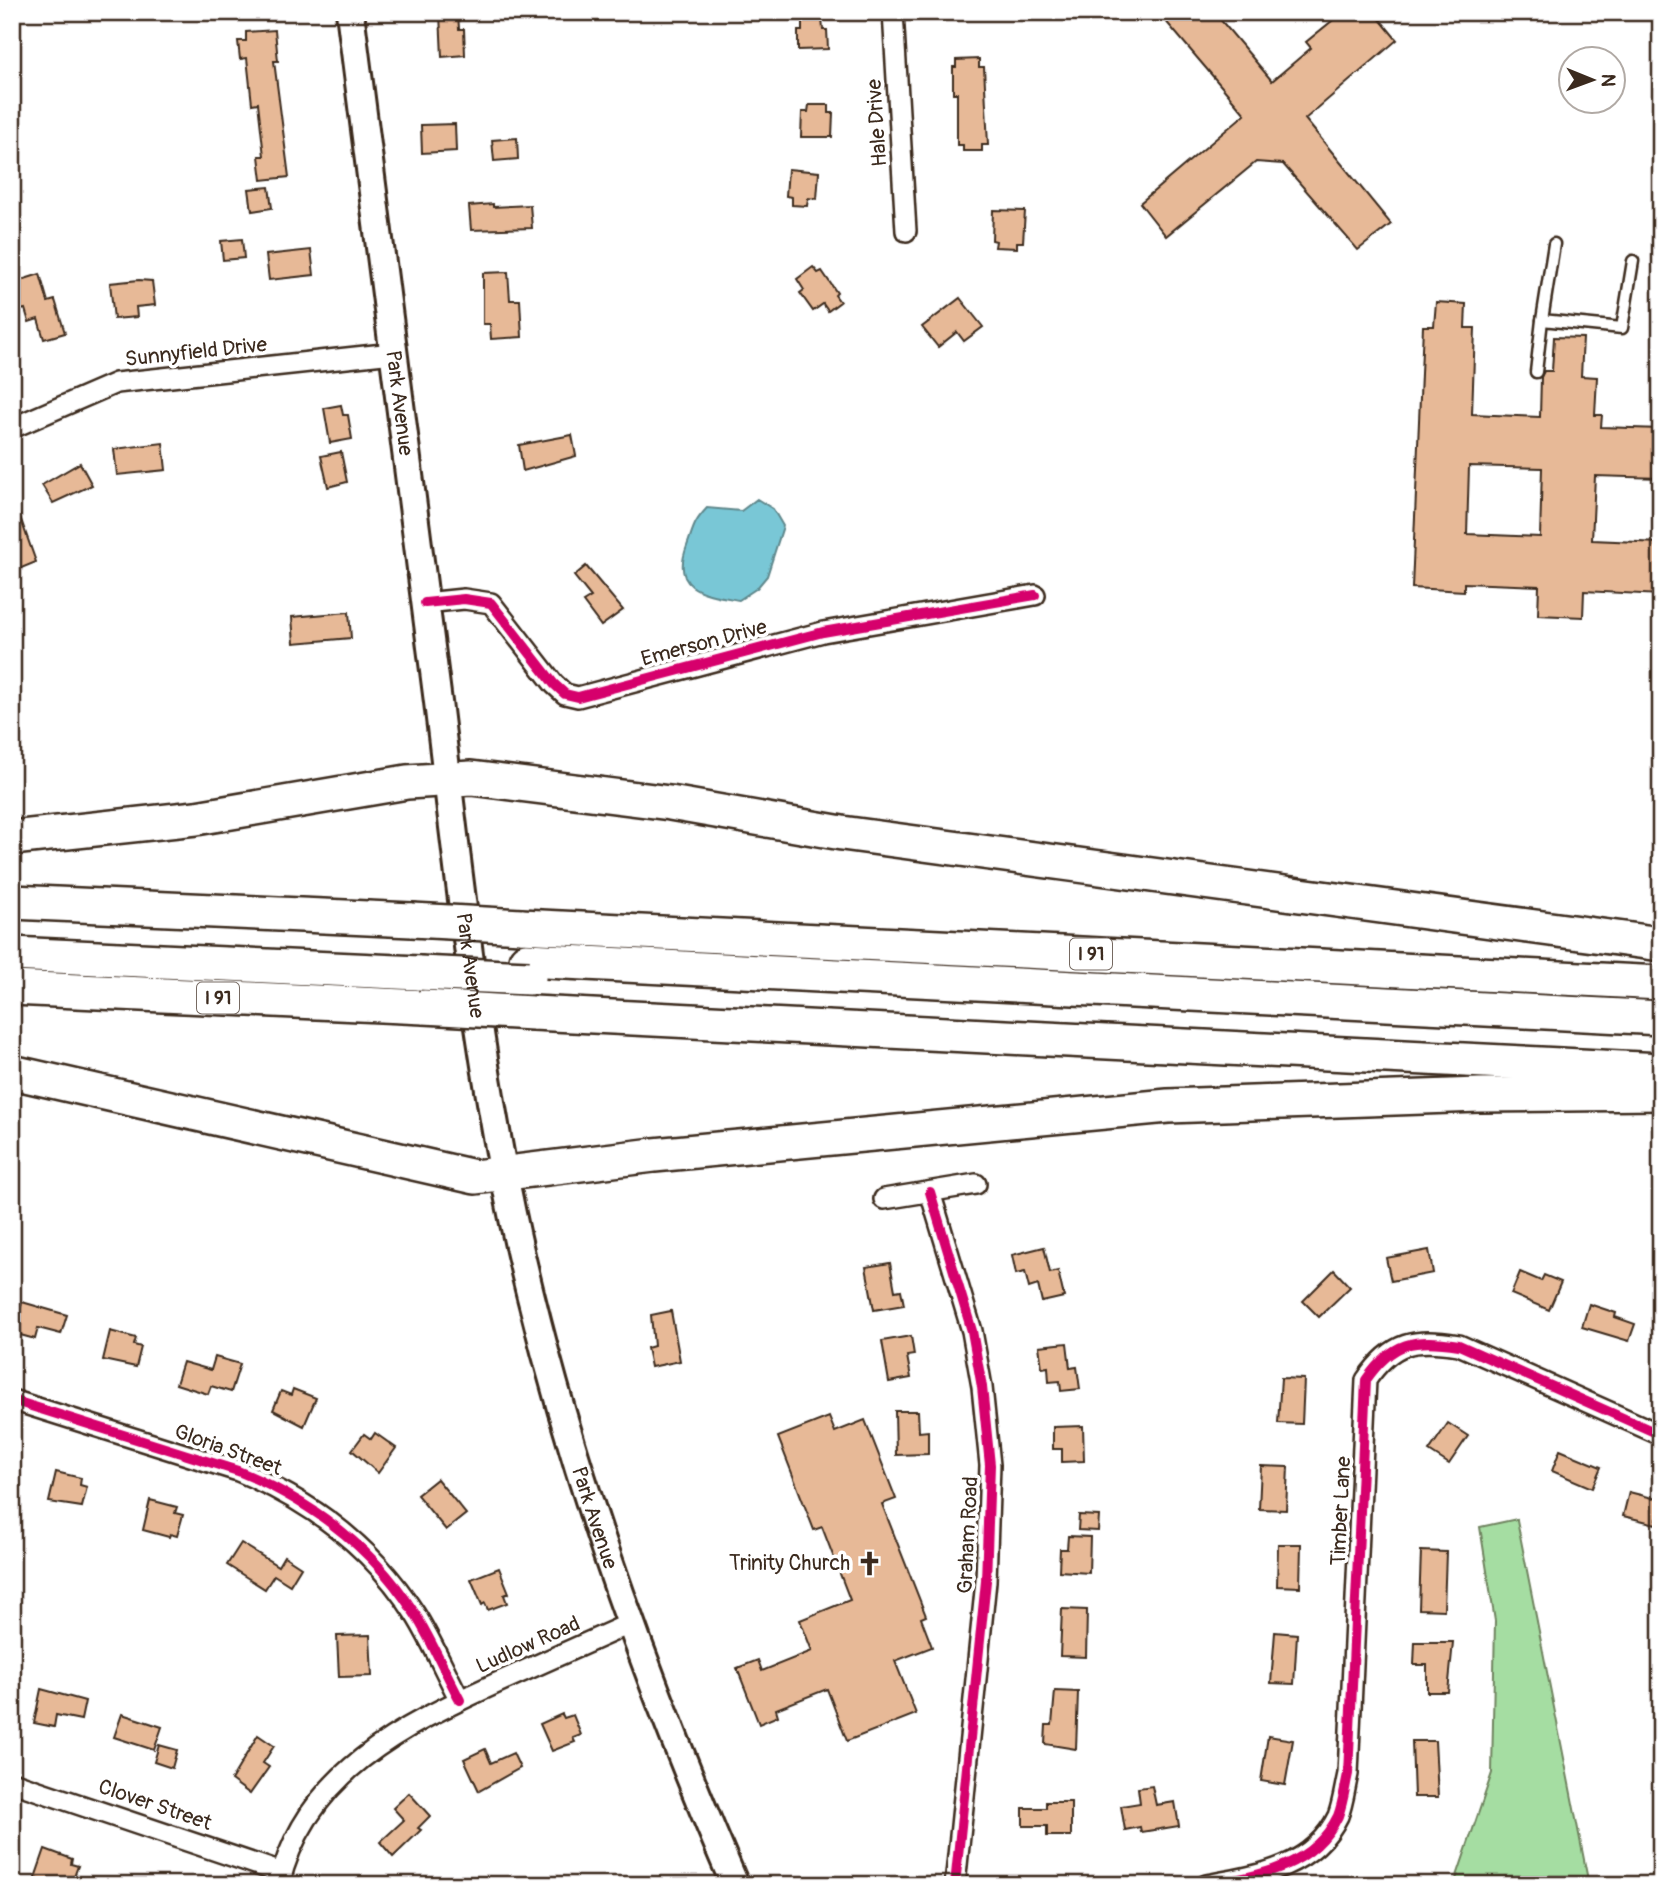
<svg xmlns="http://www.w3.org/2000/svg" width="1673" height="1897" font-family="Pangolin,sans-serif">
  <rect width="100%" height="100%" fill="#fff"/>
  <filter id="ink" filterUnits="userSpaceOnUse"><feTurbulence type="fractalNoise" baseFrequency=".0143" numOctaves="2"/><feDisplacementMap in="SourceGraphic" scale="14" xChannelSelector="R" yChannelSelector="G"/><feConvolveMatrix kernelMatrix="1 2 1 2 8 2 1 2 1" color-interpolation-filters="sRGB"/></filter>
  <g filter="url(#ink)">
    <polygon fill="#a5dda2" stroke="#708460" stroke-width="2" points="1517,1519 1517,1520 1589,1885 1454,1885 1492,1773 1495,1621 1480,1527"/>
    <path fill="#79c7d6" stroke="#60888c" stroke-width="2" d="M757,499L773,509L783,526L767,576L757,588L739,600C706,594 670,591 687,546C694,527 693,523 707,508L741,511Z"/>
    <g fill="#e7b997" stroke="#3b2a1e" stroke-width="2" fill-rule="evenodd">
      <polygon points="1158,12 1214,12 1272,81 1311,48 1306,42 1343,12 1374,12 1397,40 1305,119 1391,224 1358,250 1283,164 1256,162 1166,236 1140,203 1245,114"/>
      <polygon points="458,13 459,29 464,29 465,55 442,57 440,14"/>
      <polygon points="822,18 823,30 827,30 828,49 798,50 798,31 802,31 802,19"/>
      <polygon points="275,30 278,61 274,61 289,177 262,180 259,156 264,156 258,103 252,104 247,58 240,59 238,41 246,41 246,32"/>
      <polygon points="979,59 979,67 984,67 988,145 982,145 982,151 963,151 963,145 957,145 957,93 953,93 953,67 956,67 956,60"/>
      <polygon points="809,105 829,105 829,113 833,113 832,137 801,137 802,112 808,112"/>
      <polygon points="455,124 456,151 422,153 421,125"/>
      <polygon points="517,138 518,159 494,161 492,140"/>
      <polygon points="788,169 819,172 817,199 808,198 807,206 792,205 792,197 786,196"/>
      <polygon points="269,187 272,208 252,211 249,189"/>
      <polygon points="493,204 493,207 530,205 532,228 471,230 469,206"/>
      <polygon points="993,210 1025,211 1023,242 1017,242 1017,248 995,247 996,241 992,240"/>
      <polygon points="242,239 244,258 223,260 221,241"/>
      <polygon points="311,250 314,275 269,280 266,255"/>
      <polygon points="813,267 818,273 822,271 837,293 835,295 840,302 828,311 823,304 813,311 800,293 804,290 797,279"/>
      <polygon points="508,272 510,300 520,300 522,337 491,339 490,324 483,324 483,273"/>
      <polygon points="40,274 48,302 55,300 65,333 44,339 38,319 29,322 25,309 21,310 12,283"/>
      <polygon points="139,280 152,281 155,305 136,307 137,317 114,319 110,283"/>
      <polygon points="960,298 983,327 964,341 957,332 938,347 922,327"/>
      <path d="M1436,302L1466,304L1465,328H1475L1472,414L1540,417L1541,377L1544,371H1552L1554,337L1583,338L1581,376L1597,377L1595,415H1602L1601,427L1661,429V478L1595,476L1592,540L1661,543V595L1584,591L1583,617L1538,615L1539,586L1464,583V591L1412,588L1423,326H1434ZM1469,466L1542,468L1540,537L1467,534Z"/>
      <polygon points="341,405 343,415 348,415 352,439 330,443 324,408"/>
      <polygon points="572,435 576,456 523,471 519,445"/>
      <polygon points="163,443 166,470 117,475 114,449"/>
      <polygon points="341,452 347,482 328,487 321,456"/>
      <polygon points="80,463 92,485 53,503 42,485"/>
      <polygon points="14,500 36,562 19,569 17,564 12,566"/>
      <polygon points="586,566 623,610 601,626 583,602 591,597 574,576"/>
      <polygon points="349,612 351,638 294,643 292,617"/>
      <polygon points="1044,1247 1050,1273 1058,1271 1064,1297 1042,1302 1038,1285 1029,1288 1025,1272 1016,1274 1012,1255"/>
      <polygon points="1429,1250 1433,1273 1391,1281 1386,1258"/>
      <polygon points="890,1263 895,1291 901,1290 904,1305 874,1310 866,1267"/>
      <polygon points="1334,1270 1350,1287 1319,1317 1303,1301"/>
      <polygon points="1520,1272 1541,1281 1544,1275 1561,1282 1549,1310 1511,1294"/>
      <polygon points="22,1302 67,1315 61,1334 38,1328 35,1339 13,1333"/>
      <polygon points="1589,1304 1616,1313 1615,1317 1635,1324 1629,1341 1582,1327"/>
      <polygon points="671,1311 680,1361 651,1367 647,1348 654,1346 651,1315"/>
      <polygon points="110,1331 136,1338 134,1345 141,1347 136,1367 103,1360"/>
      <polygon points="911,1336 914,1355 907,1356 911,1378 889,1382 882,1341"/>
      <polygon points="1067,1343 1070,1368 1077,1367 1080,1389 1061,1391 1060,1381 1049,1382 1048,1367 1042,1368 1039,1346"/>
      <polygon points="215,1357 240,1364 231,1392 211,1386 208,1394 176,1384 183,1362 211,1370"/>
      <polygon points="1281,1378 1304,1379 1302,1424 1278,1423"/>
      <polygon points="293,1389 316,1398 304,1426 273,1410 281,1391 291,1395"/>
      <polygon points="895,1411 918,1411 919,1432 928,1431 928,1454 896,1455"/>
      <polygon points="829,1417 835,1432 865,1420 896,1499 882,1504 926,1616 921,1618 932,1647 895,1661 916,1714 847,1741 827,1689 776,1709 778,1716 759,1724 737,1668 758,1660 762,1671 812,1651 800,1620 850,1600 822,1527 814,1530 778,1437"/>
      <polygon points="1448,1423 1468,1436 1449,1464 1429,1451"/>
      <polygon points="1083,1426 1084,1461 1062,1462 1062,1449 1053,1449 1053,1427"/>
      <polygon points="375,1433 396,1448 378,1473 352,1450 364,1434 371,1439"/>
      <polygon points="1560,1450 1601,1467 1592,1488 1552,1471"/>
      <polygon points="1261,1466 1288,1467 1286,1510 1259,1509"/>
      <polygon points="56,1472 81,1478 80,1485 87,1487 82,1507 49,1502"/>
      <polygon points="437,1479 466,1514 446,1530 417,1495"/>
      <polygon points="1629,1492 1661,1500 1661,1520 1657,1519 1656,1524 1623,1516"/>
      <polygon points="150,1500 177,1507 175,1513 183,1515 177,1536 170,1534 169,1537 143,1530"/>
      <polygon points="1079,1515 1099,1516 1098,1531 1078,1530"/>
      <polygon points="1068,1536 1090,1537 1089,1573 1059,1571 1060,1549 1067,1549"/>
      <polygon points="241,1543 278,1566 284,1556 301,1567 290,1585 274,1575 265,1589 227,1565"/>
      <polygon points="1278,1544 1301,1544 1300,1587 1277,1586"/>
      <polygon points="1421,1551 1446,1552 1444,1610 1419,1609"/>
      <polygon points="499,1568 509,1593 504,1595 507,1603 488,1610 485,1603 482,1605 471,1579"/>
      <polygon points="1062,1609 1087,1610 1086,1657 1060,1656"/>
      <polygon points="1275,1632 1297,1634 1294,1684 1271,1683"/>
      <polygon points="370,1635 372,1676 339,1677 337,1636"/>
      <polygon points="1415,1642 1453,1642 1448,1692 1427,1692 1427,1665 1414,1665"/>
      <polygon points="41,1689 85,1701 81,1720 56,1715 54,1727 34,1723"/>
      <polygon points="1055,1691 1078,1692 1076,1749 1045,1744 1046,1725 1052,1725"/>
      <polygon points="122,1714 162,1727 154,1750 114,1737"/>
      <polygon points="562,1714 564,1718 573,1715 581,1735 573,1738 575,1742 552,1751 540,1724"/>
      <polygon points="258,1735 274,1746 263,1763 269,1767 250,1794 231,1780"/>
      <polygon points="1268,1736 1293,1740 1285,1785 1261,1781"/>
      <polygon points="1412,1741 1435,1741 1438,1797 1414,1797"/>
      <polygon points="159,1745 177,1750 172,1768 154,1762"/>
      <polygon points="485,1749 491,1763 513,1753 520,1768 479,1791 464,1759"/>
      <polygon points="1152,1786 1156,1805 1175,1802 1179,1826 1141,1832 1140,1827 1125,1830 1121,1806 1140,1803 1138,1788"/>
      <polygon points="409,1793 430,1816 418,1828 421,1830 393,1857 380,1842 404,1820 393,1808"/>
      <polygon points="1046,1802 1071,1802 1071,1836 1047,1836 1047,1826 1023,1826 1023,1808 1046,1808"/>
      <polygon points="45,1849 72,1859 71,1864 78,1866 71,1885 54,1885 35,1878"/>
    </g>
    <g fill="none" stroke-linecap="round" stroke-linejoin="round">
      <defs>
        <g id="service">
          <polyline points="1554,244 1542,320 1622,328 1633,261"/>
          <polyline points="1536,372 1542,320"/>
        </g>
        <g id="minor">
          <polyline points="893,12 906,231"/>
          <polyline points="12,428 116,383 393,353"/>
          <polyline points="425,603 464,599 491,603 554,684 565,694 578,697 823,632 1035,595"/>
          <polyline points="930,1192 972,1331 982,1387 990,1465 986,1581 955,1885"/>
          <polyline points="884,1199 976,1184"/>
          <path d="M12,1400L238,1471C311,1501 372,1546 415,1614C432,1641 445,1672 460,1700"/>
          <polyline points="12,1782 282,1873"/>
          <path d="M279,1885C305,1773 403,1726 497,1683C541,1663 585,1644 629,1624"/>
          <path d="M1206,1885C1257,1876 1313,1868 1338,1816C1343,1803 1345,1787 1348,1774L1366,1380C1393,1341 1414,1338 1459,1345L1661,1435"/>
        </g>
        <g id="secondary">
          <path id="s1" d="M350,12C379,242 409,472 438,702C462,899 482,1099 530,1293C580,1497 652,1692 735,1885"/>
        </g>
        <g id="motorway">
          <polyline points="12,838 196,818 407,782 471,778 670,803 842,833 1661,944"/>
          <polyline points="12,902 412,920"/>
          <polyline points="521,926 1661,983"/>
          <polyline points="12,954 419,973"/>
          <polyline points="526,960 1661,1018"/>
          <polyline points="12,988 424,1007"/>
          <polyline points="533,1013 1661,1070"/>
          <polyline points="12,1072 475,1177 654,1155 1168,1106 1479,1095 1661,1093"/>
        </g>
      </defs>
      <use href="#service" stroke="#3b2a1e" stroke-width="15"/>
      <use href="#minor" stroke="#3b2a1e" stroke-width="24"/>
      <use href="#secondary" stroke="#3b2a1e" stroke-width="32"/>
      <use href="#motorway" stroke="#3b2a1e" stroke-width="38"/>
      <use href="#service" stroke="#fff" stroke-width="10"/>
      <use href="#minor" stroke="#fff" stroke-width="19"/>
      <use href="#secondary" stroke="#fff" stroke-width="26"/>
      <use href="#motorway" stroke="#fff" stroke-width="33"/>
      <defs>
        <g id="motorway-bridge">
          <polyline points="412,920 521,926"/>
          <polyline points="419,973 529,978"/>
          <polyline points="424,1007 533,1013"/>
        </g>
      </defs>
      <use href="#motorway-bridge" stroke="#3b2a1e" stroke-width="38" stroke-linecap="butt"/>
      <use href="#motorway-bridge" stroke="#fff" stroke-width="33"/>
      <defs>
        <g id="cycleway">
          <polyline points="425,603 464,599 491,603 554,684 565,694 578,697 823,632 1035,595"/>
          <polyline points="930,1192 972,1331 982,1387 990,1465 986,1581 955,1885"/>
          <path d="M12,1400L238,1471C311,1501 372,1546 415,1614C432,1641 445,1672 460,1700"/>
          <path d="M1206,1885C1257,1876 1313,1868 1338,1816C1343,1803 1345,1787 1348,1774L1366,1380C1393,1341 1414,1338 1459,1345L1661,1435"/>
        </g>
      </defs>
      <use href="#cycleway" stroke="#fff" stroke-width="15"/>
      <use href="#cycleway" stroke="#d6006c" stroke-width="10"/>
    </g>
  </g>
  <defs>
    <symbol id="church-bare" viewBox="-9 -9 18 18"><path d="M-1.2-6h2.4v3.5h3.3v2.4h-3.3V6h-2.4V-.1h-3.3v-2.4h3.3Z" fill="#3b2a1e" stroke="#fff" stroke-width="2.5" paint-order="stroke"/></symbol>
  </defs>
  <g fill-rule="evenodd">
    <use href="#church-bare" x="852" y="1546" width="35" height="35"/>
  </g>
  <g text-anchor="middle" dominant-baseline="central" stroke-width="7" stroke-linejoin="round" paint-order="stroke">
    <g fill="#fff" stroke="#766a62" stroke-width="2">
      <rect x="1070" y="938.5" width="42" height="31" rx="5"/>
      <rect x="197" y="982.5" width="42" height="31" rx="5"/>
    </g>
    <g font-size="19" font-weight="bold" fill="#3b2a1e">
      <text x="1091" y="954">I 91</text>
      <text x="218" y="998">I 91</text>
    </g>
    <g font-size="21" fill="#3b2a1e" stroke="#fff">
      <text transform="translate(877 123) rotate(-94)">Hale Drive</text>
      <text transform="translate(196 352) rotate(-6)">Sunnyfield Drive</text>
      <text stroke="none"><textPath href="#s1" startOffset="394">Park Avenue</textPath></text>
      <text transform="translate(704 643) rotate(-15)">Emerson Drive</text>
      <text stroke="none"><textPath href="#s1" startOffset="961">Park Avenue</textPath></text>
      <text transform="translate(228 1450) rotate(20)">Gloria Street</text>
      <text transform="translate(1341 1511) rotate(-87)">Timber Lane</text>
      <text stroke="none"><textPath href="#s1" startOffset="1528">Park Avenue</textPath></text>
      <text transform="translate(968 1535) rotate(-87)">Graham Road</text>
      <text transform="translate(528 1645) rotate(-24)">Ludlow Road</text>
      <text transform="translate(155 1805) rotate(19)">Clover Street</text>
    </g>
    <g font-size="21" fill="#3b2a1e" stroke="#fff" text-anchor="end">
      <text x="850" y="1563">Trinity Church</text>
    </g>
  </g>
  <rect width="1673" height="1897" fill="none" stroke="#fff" stroke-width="42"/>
  <rect x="21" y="21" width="1631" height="1855" fill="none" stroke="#3b2a1e" stroke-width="2.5" filter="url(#ink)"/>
  <g transform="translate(1592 80) rotate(91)"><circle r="33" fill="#ffffff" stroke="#b1aaa5" stroke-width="2"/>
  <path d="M0-5L12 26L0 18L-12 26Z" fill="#3b2a1e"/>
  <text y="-10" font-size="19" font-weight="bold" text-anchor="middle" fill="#3b2a1e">N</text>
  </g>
</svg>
